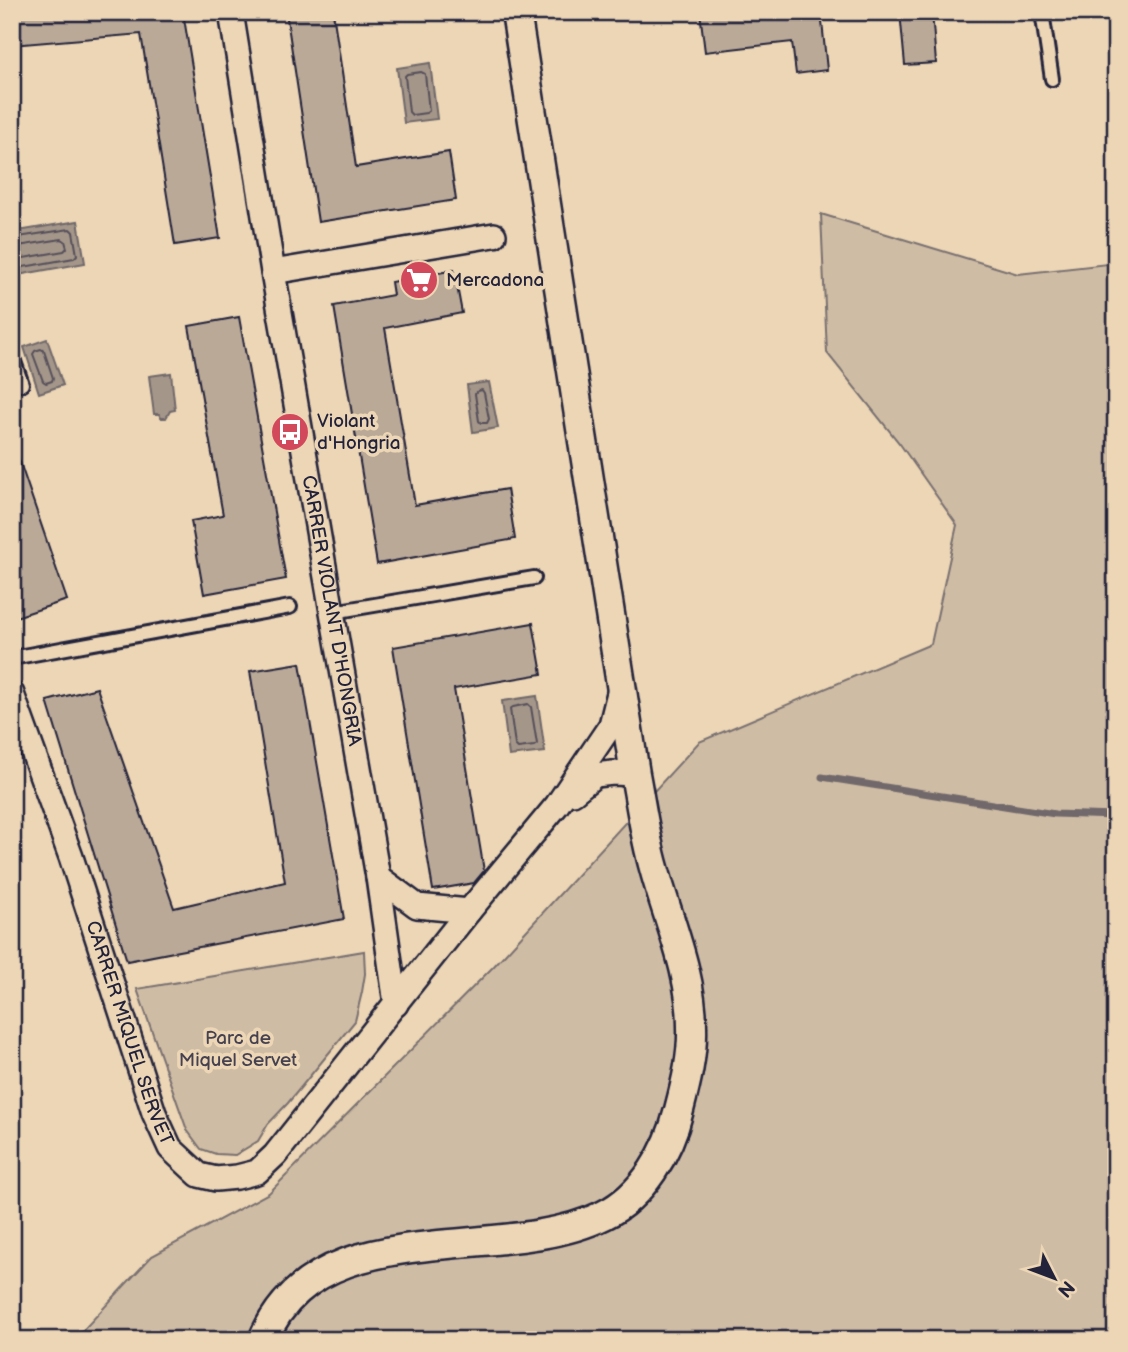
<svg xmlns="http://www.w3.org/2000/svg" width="1128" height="1352" font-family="'Balsamiq Sans',sans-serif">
  <rect width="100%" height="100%" fill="#ecd6b5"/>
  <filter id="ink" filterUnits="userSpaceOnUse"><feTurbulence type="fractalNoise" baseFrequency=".0143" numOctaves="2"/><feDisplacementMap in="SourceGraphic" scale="14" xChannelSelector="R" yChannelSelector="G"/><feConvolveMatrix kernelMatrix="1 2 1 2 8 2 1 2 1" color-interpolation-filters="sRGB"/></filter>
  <g filter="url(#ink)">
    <g fill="#cfbca4" stroke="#786f70" stroke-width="2">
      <polygon points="821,214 1018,274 1116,263 1116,1340 74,1340 152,1256 269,1193 494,966 699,742 931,644 957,525 900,444 827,353"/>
      <polygon points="364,951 365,974 362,992 355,1021 288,1103 268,1124 258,1141 235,1155 216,1154 201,1149 187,1130 137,989"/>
    </g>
    <g fill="#a49689" stroke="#70686a" stroke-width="2">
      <polygon points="430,63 437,119 404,123 397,68"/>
      <polygon points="78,221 85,263 12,276 12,232"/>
      <polygon points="47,339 63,385 39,393 24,347"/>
      <polygon points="171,373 175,410 170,411 166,418 161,418 159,414 154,414 149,376"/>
      <polygon points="489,382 498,428 473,432 467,385"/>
      <polygon points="537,696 545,752 509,756 502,701"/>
    </g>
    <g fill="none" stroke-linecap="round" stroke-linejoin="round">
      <g stroke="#56505a" stroke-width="2">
        <polygon points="421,72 425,74 429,111 426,113 412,115 409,112 405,76 407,74"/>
        <polyline points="12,238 70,229 73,232 77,255 74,258 12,269"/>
        <polyline points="12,247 62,239 65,241 67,248 64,251 12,260"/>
        <polygon points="41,349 44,351 53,378 52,381 46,383 43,381 33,354 35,351"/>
        <polygon points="478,391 482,390 484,393 489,419 487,423 481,423 479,421 475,394"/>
        <polygon points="528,704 531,707 537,744 534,746 518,748 515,745 510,709 513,707"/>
      </g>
      <polyline stroke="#70686a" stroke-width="7" points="822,777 1055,814 1116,816"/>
    </g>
    <g fill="#baa997" stroke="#22223b" stroke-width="2">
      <polygon points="12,12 183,12 220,238 175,245 141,34 12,45"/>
      <polygon points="286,12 333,12 356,167 449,152 456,200 318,222"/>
      <polygon points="700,12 821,12 827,70 796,74 792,42 705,52"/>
      <polygon points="900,12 932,12 936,63 905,65"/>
      <polygon points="454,270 462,313 385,328 415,505 507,489 515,539 377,564 334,306 393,295 391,282"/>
      <polygon points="239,317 286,579 204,594 191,521 223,515 189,326"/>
      <polygon points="12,448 15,448 67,600 16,617 12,606"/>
      <polygon points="533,623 542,674 454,689 484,871 474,883 433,890 393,647"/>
      <polygon points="300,663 344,919 127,961 47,701 97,688 174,908 285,882 250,671"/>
    </g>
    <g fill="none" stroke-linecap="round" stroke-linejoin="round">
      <defs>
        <g id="service">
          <polyline points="1042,12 1052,79"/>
          <polyline points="12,356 22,384"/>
          <polyline points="333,612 534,578"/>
          <polyline points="12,658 290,607"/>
        </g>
        <g id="minor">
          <path id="s1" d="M231,12L273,272L378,877L396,1004"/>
          <polyline points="273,272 494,235"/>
          <path id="s2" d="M12,694L71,857L154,1113L170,1148L199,1175L216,1179L237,1177L257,1172L275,1155L469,911L557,805L611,725L620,689"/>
          <polyline points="573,793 595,775 613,773 635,774"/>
          <polyline points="378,877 417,906 469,911"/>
        </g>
        <path id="tertiary" d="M263,1340C318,1208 500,1267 604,1215C643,1196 669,1151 679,1110C686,1083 693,1055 692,1027C692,972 668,920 654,868C645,837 641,805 635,774L516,12"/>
      </defs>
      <use href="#service" stroke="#22223b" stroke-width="18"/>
      <use href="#minor" stroke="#22223b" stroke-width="28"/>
      <use href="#tertiary" stroke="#22223b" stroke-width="33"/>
      <use href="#service" stroke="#ecd6b5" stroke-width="12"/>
      <use href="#minor" stroke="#ecd6b5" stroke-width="23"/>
      <use href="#tertiary" stroke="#ecd6b5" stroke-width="28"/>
    </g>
  </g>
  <defs>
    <symbol id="supermarket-disc" viewBox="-11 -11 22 22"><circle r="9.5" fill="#d1495b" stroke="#ecd6b5"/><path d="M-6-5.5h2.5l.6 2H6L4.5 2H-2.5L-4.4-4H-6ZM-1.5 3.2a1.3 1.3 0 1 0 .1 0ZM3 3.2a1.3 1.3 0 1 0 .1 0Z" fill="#fff"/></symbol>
    <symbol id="bus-disc" viewBox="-11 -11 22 22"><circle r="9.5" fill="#d1495b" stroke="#ecd6b5"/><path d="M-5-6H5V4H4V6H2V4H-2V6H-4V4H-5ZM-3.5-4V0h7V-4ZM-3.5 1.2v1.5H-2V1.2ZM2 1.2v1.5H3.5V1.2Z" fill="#fff"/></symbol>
  </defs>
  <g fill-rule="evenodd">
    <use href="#supermarket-disc" x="397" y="258" width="44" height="44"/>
    <use href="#bus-disc" x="268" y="410" width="44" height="44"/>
  </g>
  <g text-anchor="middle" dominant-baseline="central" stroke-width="7" stroke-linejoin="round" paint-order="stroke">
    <g font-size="19" fill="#22223b" stroke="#ecd6b5" text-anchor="start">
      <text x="446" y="280">Mercadona</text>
      <text x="317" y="421">Violant<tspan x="317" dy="22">d'Hongria</tspan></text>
    </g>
    <g font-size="19" fill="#22223b" stroke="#ecd6b5">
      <text stroke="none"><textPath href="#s1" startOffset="607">CARRER VIOLANT D'HONGRIA</textPath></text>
      <text stroke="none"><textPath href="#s2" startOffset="359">CARRER MIQUEL SERVET</textPath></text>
    </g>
    <g font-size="19" fill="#454150" stroke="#ecd6b5">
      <text x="238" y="1038">Parc de<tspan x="238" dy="22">Miquel Servet</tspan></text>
    </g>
  </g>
  <rect width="1128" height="1352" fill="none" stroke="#ecd6b5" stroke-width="42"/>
  <rect x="21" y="21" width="1086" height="1310" fill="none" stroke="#22223b" stroke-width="2.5" filter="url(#ink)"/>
  <g transform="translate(1054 1278) rotate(132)" stroke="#ecd6b5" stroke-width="5" paint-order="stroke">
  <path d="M0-5L12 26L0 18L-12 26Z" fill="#22223b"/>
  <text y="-10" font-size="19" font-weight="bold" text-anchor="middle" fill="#22223b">N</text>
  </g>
</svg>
